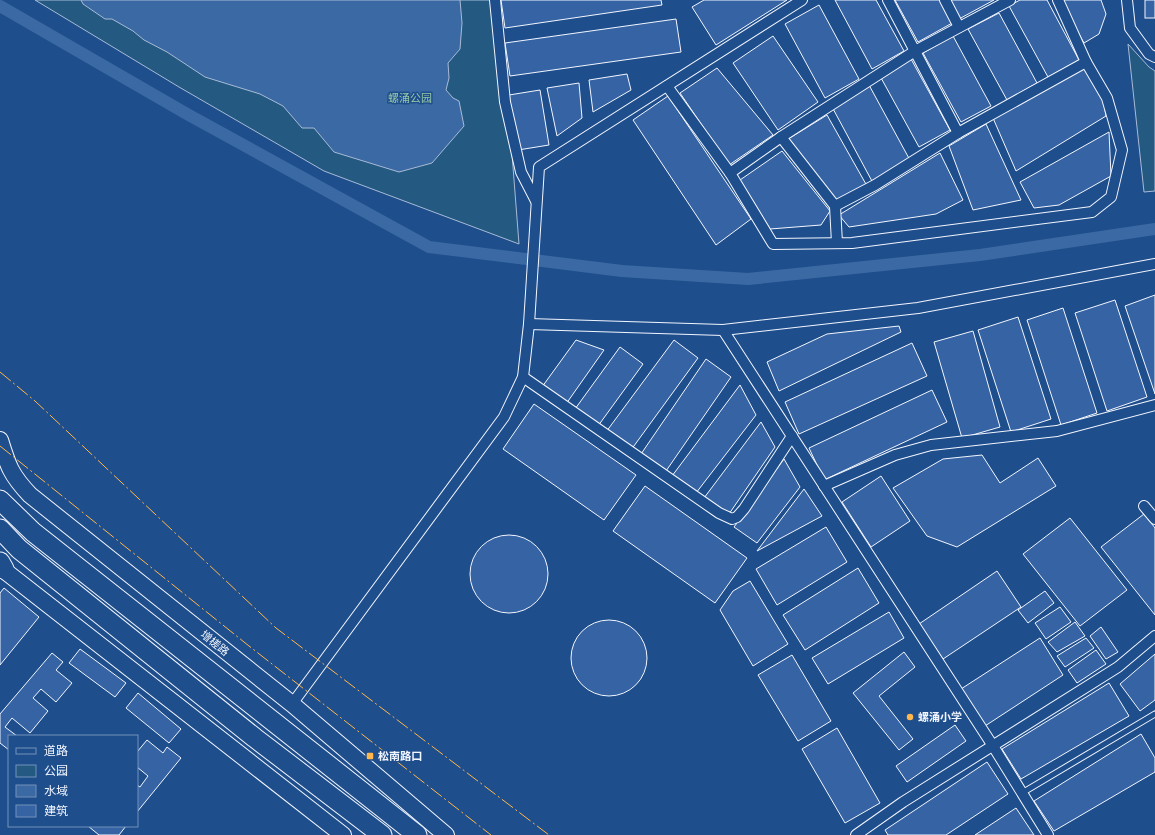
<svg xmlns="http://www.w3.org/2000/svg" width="1155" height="835" font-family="Inter,'Noto Sans SC',sans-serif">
  <rect width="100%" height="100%" fill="#1f4e8c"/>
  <g fill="#245a82" stroke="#a8bbd7">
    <polygon points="35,0 500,0 519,244 324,171 179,87"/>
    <polygon points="1128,44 1149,67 1155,71 1155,191 1144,192"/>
  </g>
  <polygon fill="#3b69a3" stroke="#a8bbd7" points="81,0 460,0 462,23 460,49 448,63 449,78 446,90 453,98 459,101 464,126 432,163 399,172 334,152 314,128 302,128 283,106 260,94 205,77 167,52 144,40 133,31 112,19 105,19 83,4"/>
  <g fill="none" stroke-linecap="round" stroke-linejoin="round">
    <polyline stroke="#3b69a3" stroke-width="12" points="0,6 187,114 429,247 622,271 748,279 980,255 1155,229"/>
  </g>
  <g fill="#3563a3" stroke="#f2f6ff">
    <polygon points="501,0 661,0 662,5 505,28"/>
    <polygon points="704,0 787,0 716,45 692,7"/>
    <polygon points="835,0 876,0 904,51 872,69"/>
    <polygon points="895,0 942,0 954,22 918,42"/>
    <polygon points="949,0 994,0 959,19"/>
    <polygon points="1020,0 1047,0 1079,60 1048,77 1009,6"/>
    <polygon points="1060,0 1101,0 1106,14 1099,34 1084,43"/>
    <rect x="1145" y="0" width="10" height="18"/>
    <polygon points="819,5 859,79 825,98 785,24"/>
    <polygon points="999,13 1037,83 1007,100 968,29"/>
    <polygon points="676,19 681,52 510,76 505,43"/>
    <polygon points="773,36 818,102 778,130 733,63"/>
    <polygon points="953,36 991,106 961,122 923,53"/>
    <polygon points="911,59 950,130 919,147 880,76"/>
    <polygon points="1087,66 1102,93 1106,116 1016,171 993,118"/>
    <polygon points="717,68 773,135 729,165 680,93"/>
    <polygon points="627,74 631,90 593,112 589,80"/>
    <polygon points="579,83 582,118 557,136 547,88"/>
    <polygon points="869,85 911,162 873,183 831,105"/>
    <polygon points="540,90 549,145 518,150 509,95"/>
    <polygon points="668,96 751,219 716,245 633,120"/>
    <polygon points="827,115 867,186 836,203 785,141"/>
    <polygon points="986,124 1021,200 973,210 949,146"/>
    <polygon points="1109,132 1111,176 1059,205 1034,208 1020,182"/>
    <polygon points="782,151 830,211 821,225 770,229 740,180"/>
    <polygon points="940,153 963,200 936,214 849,227 839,215"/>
    <polygon points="1155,295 1155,394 1125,306"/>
    <polygon points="1115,300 1147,397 1107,411 1075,313"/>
    <polygon points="1063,308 1097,413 1061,425 1027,320"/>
    <polygon points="1018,317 1051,419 1011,432 978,330"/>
    <polygon points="899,326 901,332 779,391 767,362 827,334"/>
    <polygon points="973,331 1000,427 962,438 934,342"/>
    <polygon points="576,340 604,350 566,404 542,387"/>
    <polygon points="674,340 698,358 631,450 606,432"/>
    <polygon points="912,343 927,376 799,434 785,402"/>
    <polygon points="620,347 643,364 598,426 575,409"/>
    <polygon points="706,359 731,377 666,471 641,454"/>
    <polygon points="740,385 756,415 696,493 672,476"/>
    <polygon points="932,390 947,422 824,480 809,448"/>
    <polygon points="534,404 636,475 604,520 503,449"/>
    <polygon points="761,422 775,447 729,514 704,498"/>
    <polygon points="982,455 1000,483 1038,458 1056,486 957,547 927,536 893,488 943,459"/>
    <polygon points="784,459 800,487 757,543 734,527"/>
    <polygon points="881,476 910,521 871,547 842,502"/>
    <polygon points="645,486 747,558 715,603 613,531"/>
    <polygon points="804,489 822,516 757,551"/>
    <polygon points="1144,514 1155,528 1155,615 1101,547"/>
    <polygon points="1070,518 1127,590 1080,626 1023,554"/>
    <polygon points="826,527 847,562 777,605 756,569"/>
    <circle cx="509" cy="574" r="39"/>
    <polygon points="858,568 879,603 805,650 783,615"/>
    <polygon points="997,571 1021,607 943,659 919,624"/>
    <polygon points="750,581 788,644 753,666 720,610 733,591"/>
    <polygon points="4,588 39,617 0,665 0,593"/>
    <polygon points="1045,591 1054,603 1028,623 1018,610"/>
    <polygon points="1060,607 1071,622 1046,639 1035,623"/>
    <polygon points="889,612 904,638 828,684 812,658"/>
    <circle cx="609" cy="658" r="38"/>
    <polygon points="1075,622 1085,636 1057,652 1048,642"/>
    <polygon points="1101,627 1118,652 1106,659 1090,636"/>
    <polygon points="1040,638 1063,675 985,726 961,689"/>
    <polygon points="1086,638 1094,648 1065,667 1057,656"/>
    <polygon points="80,649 126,683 115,697 69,663"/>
    <polygon points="1096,650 1106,664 1077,683 1068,670"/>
    <polygon points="904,652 915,667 879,696 913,739 899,750 853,693"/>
    <polygon points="52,653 63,662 56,670 72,683 56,702 41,689 33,698 48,711 30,733 12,718 5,727 17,736 9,736 9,750 0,743 0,714"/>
    <polygon points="1155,654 1155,700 1140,711 1120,684"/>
    <polygon points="792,655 831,721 798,741 758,675"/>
    <polygon points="1109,683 1129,716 1021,779 1002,749"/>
    <polygon points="138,693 181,729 169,743 126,708"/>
    <polygon points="955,725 966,741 907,782 896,766"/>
    <polygon points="837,728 880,803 845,823 802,749"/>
    <polygon points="1141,734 1155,758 1155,772 1054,831 1034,801"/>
    <polygon points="147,740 163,753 167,747 181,758 137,812 137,785 140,787 148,776 137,767 137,752"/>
    <polygon points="987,762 1008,794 946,835 888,835 885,830"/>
    <polygon points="1016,808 1034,835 975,835"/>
    <polygon points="88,826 126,826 119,835 99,835"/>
  </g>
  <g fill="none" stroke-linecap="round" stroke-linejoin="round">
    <defs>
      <polyline id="lane" points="1022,793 1155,714"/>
      <g id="street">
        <polyline points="495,0 505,102 521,172 536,201"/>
        <polyline points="888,0 958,133 1086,62"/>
        <polyline points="945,0 959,27"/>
        <polyline points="1127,0 1130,28 1149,54 1155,57"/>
        <polyline points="667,86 730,173 773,244 852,243 1092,212 1111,197 1122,150 1107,98 1086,62 1058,0"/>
        <polyline points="781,137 835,206 875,185 958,133"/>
        <polyline points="730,173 781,137 915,51 1010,0"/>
        <polyline points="835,206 837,243"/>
        <polyline points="529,324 723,330 918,308 1155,264"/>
        <polyline points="723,330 993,746 1048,835"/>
        <polyline points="523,377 719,513 732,519 737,517 744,509 792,436"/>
        <polyline points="824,486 895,455 931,445 1057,431 1155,405"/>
        <polyline points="1144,506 1155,519"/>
        <polyline points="292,704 504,417 523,377 529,324 539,167 802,0"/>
        <polyline points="856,835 903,802 1118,667 1155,636"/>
      </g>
      <g id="primary">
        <path d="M0,440C8,466 11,475 30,495L292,704L446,835"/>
        <polyline points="0,567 343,835"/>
      </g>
      <g id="highway">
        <polyline points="0,500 33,532 417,835"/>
        <polyline points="0,529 19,549 255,738 382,835"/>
        <polyline points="0,562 4,569"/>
      </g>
    </defs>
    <use href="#lane" stroke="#f2f6ff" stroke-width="7"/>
    <use href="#street" stroke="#f2f6ff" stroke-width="12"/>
    <use href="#primary" stroke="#f2f6ff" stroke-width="18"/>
    <use href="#highway" stroke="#f2f6ff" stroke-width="21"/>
    <use href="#lane" stroke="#1f4e8c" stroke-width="5"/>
    <use href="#street" stroke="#1f4e8c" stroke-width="10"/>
    <use href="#primary" stroke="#1f4e8c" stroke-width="16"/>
    <use href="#highway" stroke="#1f4e8c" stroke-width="19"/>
    <g stroke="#ffb74d" stroke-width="1" stroke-dasharray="14 3 2 3" stroke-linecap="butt">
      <polyline points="0,372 35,401 276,628 549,835"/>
      <polyline points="0,446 249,646 491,835"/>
    </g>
  </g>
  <g fill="#ffb74d" stroke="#1f4e8c" stroke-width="1.5">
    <circle cx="910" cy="717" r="4"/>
    <rect x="366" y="752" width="8" height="8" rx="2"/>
  </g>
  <g text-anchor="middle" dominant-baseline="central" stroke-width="3" stroke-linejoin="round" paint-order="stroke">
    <g font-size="11" fill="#97c8a6" stroke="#1f4e8c">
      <text x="410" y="98">螺涌公园</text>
    </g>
    <g font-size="11" fill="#f2f6ff" stroke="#1f4e8c">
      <text transform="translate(215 643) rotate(39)">增槎路</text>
    </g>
    <g font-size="11" font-weight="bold" fill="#f2f6ff" stroke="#1f4e8c" text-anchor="start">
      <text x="918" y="717">螺涌小学</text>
      <text x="378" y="756">松南路口</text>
    </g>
  </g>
  <rect x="8" y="735" width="130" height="92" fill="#1f4e8c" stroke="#7391ba"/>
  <rect x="16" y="748" width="20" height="6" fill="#1f4e8c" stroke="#7391ba"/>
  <text x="44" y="755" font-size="12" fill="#f2f6ff">道路</text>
  <rect x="16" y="765" width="20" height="12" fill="#245a82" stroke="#7391ba"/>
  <text x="44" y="775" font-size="12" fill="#f2f6ff">公园</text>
  <rect x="16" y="785" width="20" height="12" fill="#3b69a3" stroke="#7391ba"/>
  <text x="44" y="795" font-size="12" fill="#f2f6ff">水域</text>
  <rect x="16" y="805" width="20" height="12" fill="#3563a3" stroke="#7391ba"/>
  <text x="44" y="815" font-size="12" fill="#f2f6ff">建筑</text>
</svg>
